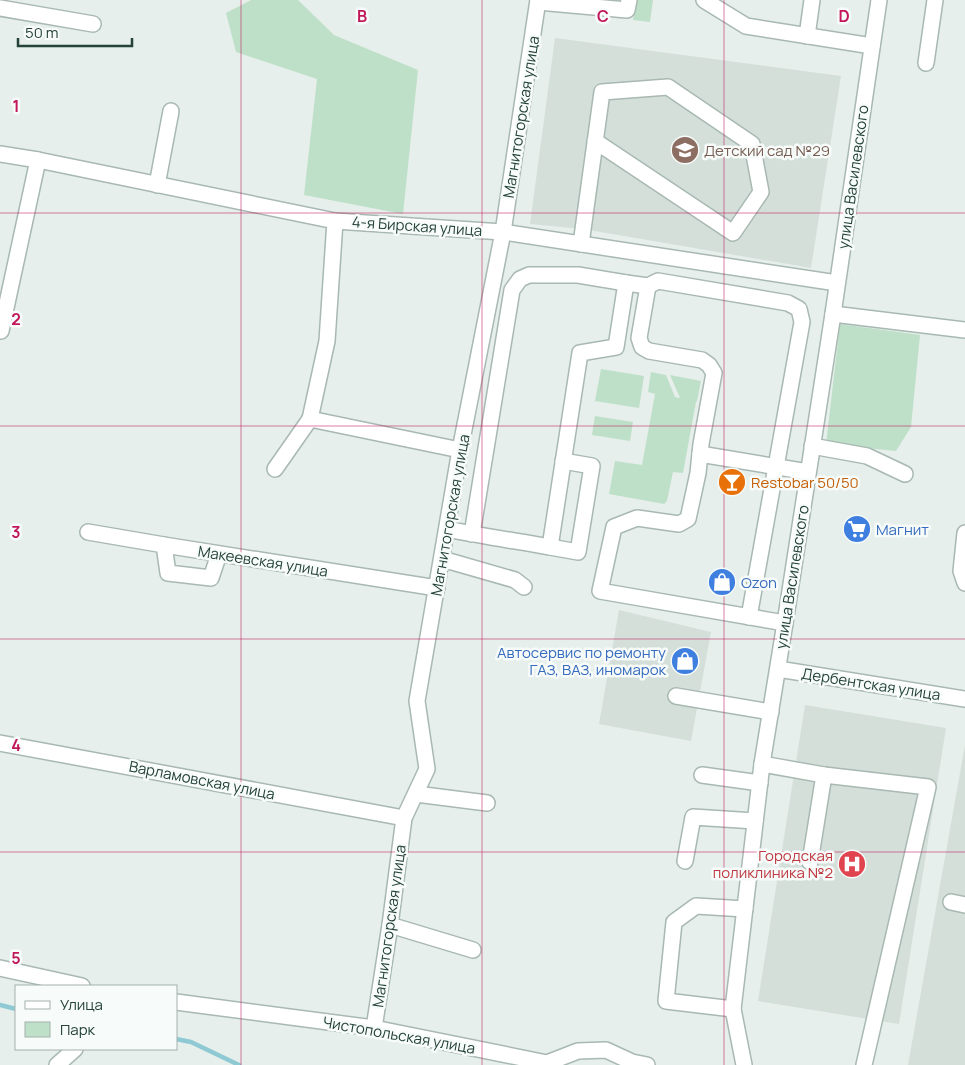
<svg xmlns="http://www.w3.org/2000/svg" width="965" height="1065" font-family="Manrope,sans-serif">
  <rect width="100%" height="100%" fill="#e6efeb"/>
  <g fill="#d4dfda">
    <polygon points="555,38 841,76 811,268 583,229 530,224"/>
    <polygon points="619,610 711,632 691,741 599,724"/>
    <polygon points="805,705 946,728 899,1024 758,1001"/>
    <polygon points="965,745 965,1065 908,1065 936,908"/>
  </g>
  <g fill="#bfe0c8">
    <polygon points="251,0 298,0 334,35 418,70 403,214 304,195 317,79 236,52 226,13"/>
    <polygon points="637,0 653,0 650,22 633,20"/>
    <polygon points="840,324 920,335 911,427 896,451 826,444"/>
    <polygon points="601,369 644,376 639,408 595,401"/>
    <polygon points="651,372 666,375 675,397 680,398 670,375 701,381 697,401 696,402 683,473 673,472 667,501 664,504 609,494 615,461 642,465 655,394 648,392"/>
    <polygon points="595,416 633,422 630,441 592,435"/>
  </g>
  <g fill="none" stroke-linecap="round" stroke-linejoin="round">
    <g stroke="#8ec9d4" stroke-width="4.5">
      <polyline points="0,1005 16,1009"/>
      <polyline points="176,1039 191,1042 239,1065"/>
    </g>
    <defs>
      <g id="minor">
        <polyline points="704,0 746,26 872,46"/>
        <polyline points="538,2 627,10 629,0"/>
        <polyline points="0,8 93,24"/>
        <polyline points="807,36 812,0"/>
        <polyline points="926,63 935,0"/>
        <polyline points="0,154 38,160 335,221 503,232 837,283"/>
        <polyline points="157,185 171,111"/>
        <polyline points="335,221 327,341 310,419 460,450"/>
        <polyline points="581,244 602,92 668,87 752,144 761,192 733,233 595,141"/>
        <polyline points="648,286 639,338 642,347 649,351 702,360 709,365 714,373 701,444 698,473 688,519 679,524 637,518 614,527 600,591 785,623"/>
        <polyline points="833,314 965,330"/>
        <polyline points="1,331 38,160"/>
        <polyline points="812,446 867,456 905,474"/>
        <polyline points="700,454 808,472"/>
        <polyline points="275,469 310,419"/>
        <path d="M447,529C481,536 516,541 550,547L580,353L616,347L626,283L648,286L658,281L788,303L799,309L802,322L749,617"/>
        <polyline points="88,532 164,545 437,588"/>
        <polyline points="965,533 961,571 965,583"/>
        <polyline points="472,534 512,290 520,279 529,275 578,275 626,283"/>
        <polyline points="164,545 168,573 211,578 219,554"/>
        <polyline points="550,547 578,552 592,466 563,461"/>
        <polyline points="442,559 515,580 524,587"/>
        <polyline points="778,669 965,699"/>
        <polyline points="676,696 771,712"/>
        <polyline points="0,743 404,818"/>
        <polyline points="762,764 824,775 928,787 864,1065"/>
        <polyline points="702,775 760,783"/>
        <polyline points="416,794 487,803"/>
        <polyline points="685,861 693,817 755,821"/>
        <polyline points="810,862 824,775"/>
        <polyline points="951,902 965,905"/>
        <polyline points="390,925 473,950"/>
        <polyline points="0,968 82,986"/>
        <polyline points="176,1002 374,1028 547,1063 578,1051 606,1050 632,1062 647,1065"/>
        <polyline points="733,1009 666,1001 674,922 696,906 745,909"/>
        <polyline points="374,1028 390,925 404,818 427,769 417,701 460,450 503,232 538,0"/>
        <polyline points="57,1065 75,1049"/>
        <polyline points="744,1065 733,1009 762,764 785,623 833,314 879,0"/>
      </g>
    </defs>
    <use href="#minor" stroke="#a8b8b2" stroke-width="18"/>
    <use href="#minor" stroke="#fff" stroke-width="15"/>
  </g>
  <path fill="none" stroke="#c2185b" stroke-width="1" stroke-opacity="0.55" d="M241,0V1065M482,0V1065M724,0V1065M0,213H965M0,426H965M0,639H965M0,852H965"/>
  <defs>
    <symbol id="school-disc" viewBox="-11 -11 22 22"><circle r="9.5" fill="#8d6e63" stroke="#f7fbf9"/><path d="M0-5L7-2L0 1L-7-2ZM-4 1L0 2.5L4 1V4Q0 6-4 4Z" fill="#fff"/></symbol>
    <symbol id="bar-disc" viewBox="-11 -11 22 22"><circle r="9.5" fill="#e8710a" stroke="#f7fbf9"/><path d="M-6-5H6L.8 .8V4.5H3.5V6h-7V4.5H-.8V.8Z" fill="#fff"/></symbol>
    <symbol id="supermarket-disc" viewBox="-11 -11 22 22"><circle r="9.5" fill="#3f7fe0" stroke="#f7fbf9"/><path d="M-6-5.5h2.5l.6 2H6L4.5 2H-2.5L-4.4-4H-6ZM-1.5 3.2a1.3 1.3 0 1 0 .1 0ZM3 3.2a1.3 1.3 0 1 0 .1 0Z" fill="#fff"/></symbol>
    <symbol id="shop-disc" viewBox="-11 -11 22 22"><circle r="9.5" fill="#3f7fe0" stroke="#f7fbf9"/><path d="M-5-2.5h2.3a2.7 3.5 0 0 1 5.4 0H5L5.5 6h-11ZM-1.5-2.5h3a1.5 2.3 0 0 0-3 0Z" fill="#fff"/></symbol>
    <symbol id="hospital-disc" viewBox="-11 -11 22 22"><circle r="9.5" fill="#e0444e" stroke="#f7fbf9"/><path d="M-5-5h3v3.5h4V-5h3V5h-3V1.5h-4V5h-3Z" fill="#fff"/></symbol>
  </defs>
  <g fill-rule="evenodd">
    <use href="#school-disc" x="669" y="134" width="32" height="32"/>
    <use href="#bar-disc" x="716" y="466" width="32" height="32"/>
    <use href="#supermarket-disc" x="841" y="513" width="32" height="32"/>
    <use href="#shop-disc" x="706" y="566" width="32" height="32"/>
    <use href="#shop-disc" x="669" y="645" width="32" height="32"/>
    <use href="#hospital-disc" x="836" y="848" width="32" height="32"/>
  </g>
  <g text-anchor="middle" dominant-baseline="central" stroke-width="5" stroke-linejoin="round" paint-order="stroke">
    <g font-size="15" fill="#24423a" stroke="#f7fbf9">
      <text transform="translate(521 117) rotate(-81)">Магнитогорская улица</text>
      <text transform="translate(853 177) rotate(-82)">улица Василевского</text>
      <text transform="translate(417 226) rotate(4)">4-я Бирская улица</text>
      <text transform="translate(450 515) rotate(-80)">Магнитогорская улица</text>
      <text transform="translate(263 561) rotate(9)">Макеевская улица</text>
      <text transform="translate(792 577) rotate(-81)">улица Василевского</text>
      <text transform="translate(871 684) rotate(9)">Дербентская улица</text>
      <text transform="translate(202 780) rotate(11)">Варламовская улица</text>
      <text transform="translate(389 926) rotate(-82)">Магнитогорская улица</text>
      <text transform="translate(399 1035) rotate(10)">Чистопольская улица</text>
    </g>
    <g font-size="15" fill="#785e54" stroke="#f7fbf9" text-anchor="start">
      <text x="704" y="150">Детский сад №29</text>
    </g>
    <g font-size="15" fill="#c56008" stroke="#f7fbf9" text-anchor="start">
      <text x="751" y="482">Restobar 50/50</text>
    </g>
    <g font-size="15" fill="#366cbe" stroke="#f7fbf9" text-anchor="start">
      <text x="876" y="529">Магнит</text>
      <text x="741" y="582">Ozon</text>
      <text x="666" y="652" text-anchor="end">Автосервис по ремонту<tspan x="666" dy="17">ГАЗ, ВАЗ, иномарок</tspan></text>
    </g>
    <g font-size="15" fill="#be3a42" stroke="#f7fbf9" text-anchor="end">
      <text x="833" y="855">Городская<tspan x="833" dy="17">поликлиника №2</tspan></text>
    </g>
  </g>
  <g font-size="16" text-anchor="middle" font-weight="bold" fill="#c2185b" stroke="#f7fbf9" stroke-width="5" stroke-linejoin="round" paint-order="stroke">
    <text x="362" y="22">B</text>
    <text x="603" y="22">C</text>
    <text x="844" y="22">D</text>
    <text x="16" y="112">1</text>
    <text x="16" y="325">2</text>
    <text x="16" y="538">3</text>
    <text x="16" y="751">4</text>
    <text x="16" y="964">5</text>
  </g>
  <rect x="15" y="985" width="162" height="65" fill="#f7fbf9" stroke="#a3b1ad"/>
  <rect x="25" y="1001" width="25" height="8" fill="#ffffff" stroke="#a3b1ad"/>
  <text x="60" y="1010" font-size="15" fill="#24423a">Улица</text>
  <rect x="25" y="1022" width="25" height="15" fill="#bfe0c8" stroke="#a3b1ad"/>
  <text x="60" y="1035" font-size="15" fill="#24423a">Парк</text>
  <path d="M18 38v8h114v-8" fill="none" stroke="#24423a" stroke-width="2.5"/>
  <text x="25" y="38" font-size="15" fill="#24423a" stroke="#f7fbf9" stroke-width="4" paint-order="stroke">50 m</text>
</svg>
